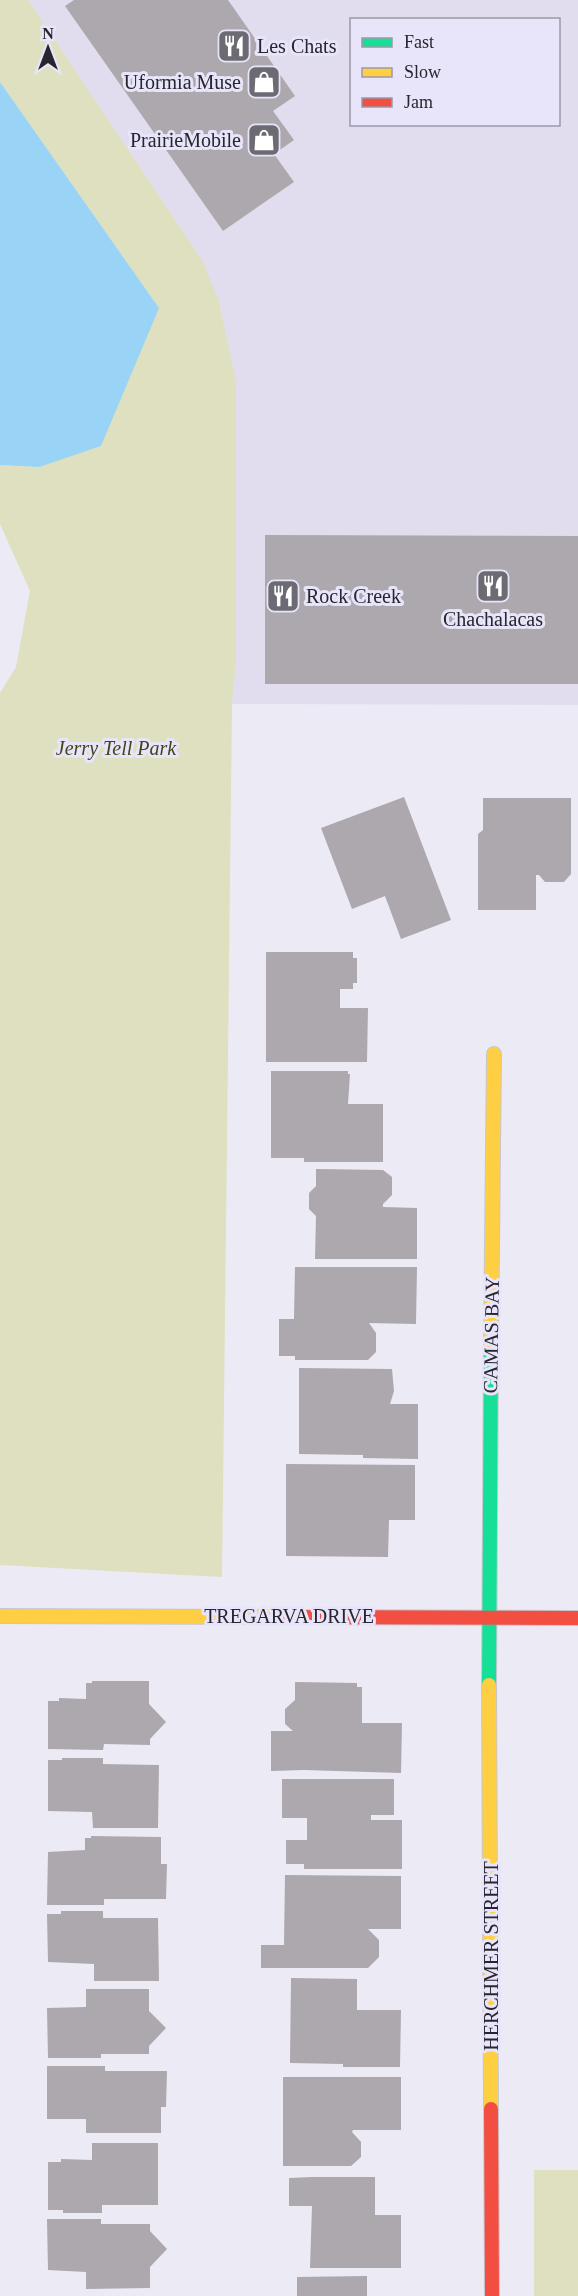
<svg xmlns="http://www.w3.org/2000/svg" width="578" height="2296" font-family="'Times New Roman',serif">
  <rect width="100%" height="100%" fill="#eceaf5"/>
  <path fill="#e1ddee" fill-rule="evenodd" d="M28,0H578V705L232,704L236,661V382L219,301ZM352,20H558V124H352Z"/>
  <g fill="#dee0bf">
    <polygon points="0,0 28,0 202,260 219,301 236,381 236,661 232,704 222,1577 0,1565 0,693 16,667 30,591 0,524 0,465 39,467 159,308 0,82"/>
    <rect x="534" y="2170" width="44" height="126"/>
  </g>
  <polygon fill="#99d3f5" points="0,82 159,308 101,446 39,467 0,465"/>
  <g fill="#ada7ae">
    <polygon points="74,0 228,0 295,96 273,111 294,140 274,154 294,182 223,231 65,6"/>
    <polygon points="265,535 578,536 578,684 265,684"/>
    <polygon points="404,797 451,920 401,939 385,896 352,909 321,828"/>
    <polygon points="483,798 571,798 571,874 564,882 545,882 539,875 536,875 536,910 478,910 478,834 483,830"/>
    <polygon points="266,952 353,952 353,958 357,958 357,983 353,983 353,989 340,989 340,1008 368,1008 367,1062 266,1062"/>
    <polygon points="271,1071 348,1071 348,1074 350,1074 348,1104 383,1104 383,1162 304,1162 304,1158 271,1158"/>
    <polygon points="316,1169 383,1170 392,1177 392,1195 383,1204 383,1207 417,1208 417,1259 315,1259 316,1216 309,1209 309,1193 316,1186"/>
    <polygon points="295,1267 417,1267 416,1324 369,1323 376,1333 376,1352 368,1360 295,1360 295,1356 279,1356 279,1319 294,1319"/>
    <polygon points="299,1368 392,1369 394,1391 390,1404 418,1404 418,1459 363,1458 363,1455 299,1454"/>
    <polygon points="286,1464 415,1465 415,1520 389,1520 388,1557 286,1556"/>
    <polygon points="92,1681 149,1681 149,1704 166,1722 150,1739 150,1745 104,1744 103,1750 48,1749 48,1701 59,1701 59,1698 86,1699 86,1683 92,1683"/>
    <polygon points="295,1682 357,1683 357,1687 362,1687 362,1723 402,1723 401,1773 304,1770 271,1771 271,1731 293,1731 285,1724 285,1709 295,1700"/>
    <polygon points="62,1758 103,1758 103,1764 159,1765 158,1828 93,1828 92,1812 48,1811 48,1760 62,1760"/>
    <polygon points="282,1779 394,1779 394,1815 371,1815 371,1820 402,1820 402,1869 304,1869 304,1864 286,1864 286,1840 307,1840 307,1818 282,1818"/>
    <polygon points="91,1836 161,1837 161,1864 167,1864 166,1899 104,1899 104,1905 47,1905 48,1852 85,1850 85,1838 91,1838"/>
    <polygon points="285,1875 401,1876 401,1929 368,1929 379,1940 379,1957 368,1968 261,1968 261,1945 284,1945"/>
    <polygon points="61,1911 103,1911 103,1918 158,1918 159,1981 94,1981 94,1964 48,1962 47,1914 61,1914"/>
    <polygon points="291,1978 357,1979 357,2010 401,2010 400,2067 343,2067 343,2064 290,2063"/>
    <polygon points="86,1989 149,1989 149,2011 166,2028 149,2046 149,2054 101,2054 101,2058 48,2058 47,2008 86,2007"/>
    <polygon points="47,2066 105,2066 105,2071 167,2071 166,2107 161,2107 161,2133 86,2133 86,2119 47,2119"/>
    <polygon points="283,2077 401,2077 401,2130 353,2130 352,2132 361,2142 361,2157 351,2166 283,2166"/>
    <polygon points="92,2143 158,2143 158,2205 102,2205 102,2213 63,2213 63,2210 48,2210 48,2162 61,2162 61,2159 92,2160"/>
    <polygon points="312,2177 375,2177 375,2215 401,2215 401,2268 310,2268 312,2206 289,2206 289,2178"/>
    <polygon points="47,2219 101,2219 101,2224 150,2224 150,2231 167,2249 150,2267 150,2288 86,2289 86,2272 48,2270"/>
    <polygon points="367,2276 367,2296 297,2296 297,2277"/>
  </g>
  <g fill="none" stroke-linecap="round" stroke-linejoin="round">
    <defs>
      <polyline id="fast" points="489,1685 491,1344"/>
      <g id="slow">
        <polyline points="491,1344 494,1054"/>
        <polyline points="0,1616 282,1617"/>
        <polyline points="489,1685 491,2109"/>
      </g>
      <g id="jam">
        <polyline points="282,1617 578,1618"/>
        <polyline points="491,2109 492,2296"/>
      </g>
    </defs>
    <use href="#fast" stroke="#c8c7d0" stroke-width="16"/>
    <use href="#slow" stroke="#c8c7d0" stroke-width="16"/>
    <use href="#jam" stroke="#c8c7d0" stroke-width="16"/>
    <use href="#fast" stroke="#16e098" stroke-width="14"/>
    <use href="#slow" stroke="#ffcf43" stroke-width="14"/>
    <use href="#jam" stroke="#f24e42" stroke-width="14"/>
  </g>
  <defs>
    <symbol id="restaurant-square" viewBox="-11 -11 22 22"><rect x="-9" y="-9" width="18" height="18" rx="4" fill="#6c6b74" stroke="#e8e5fa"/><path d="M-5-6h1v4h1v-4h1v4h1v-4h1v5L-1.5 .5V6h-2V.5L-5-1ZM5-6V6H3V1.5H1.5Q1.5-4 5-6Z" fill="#fff"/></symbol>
    <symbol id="shop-square" viewBox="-11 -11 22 22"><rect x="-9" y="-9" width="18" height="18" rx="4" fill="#6c6b74" stroke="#e8e5fa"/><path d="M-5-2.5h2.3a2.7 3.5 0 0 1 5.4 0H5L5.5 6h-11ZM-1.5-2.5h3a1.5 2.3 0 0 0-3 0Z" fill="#fff"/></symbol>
  </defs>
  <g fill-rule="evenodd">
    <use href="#restaurant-square" x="215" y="27" width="38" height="38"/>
    <use href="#shop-square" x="245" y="63" width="38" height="38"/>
    <use href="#shop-square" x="245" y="121" width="38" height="38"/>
    <use href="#restaurant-square" x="474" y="567" width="38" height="38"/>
    <use href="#restaurant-square" x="264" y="577" width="38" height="38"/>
  </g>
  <g text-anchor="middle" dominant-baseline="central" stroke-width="6" stroke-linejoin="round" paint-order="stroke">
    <g font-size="20" fill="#27262e" stroke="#e8e5fa" text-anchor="start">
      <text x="257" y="46">Les Chats</text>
      <text x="241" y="82" text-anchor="end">Uformia Muse</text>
      <text x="241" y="140" text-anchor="end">PrairieMobile</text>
      <text x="306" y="596">Rock Creek</text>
      <text x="493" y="619" text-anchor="middle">Chachalacas</text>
    </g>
    <g font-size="20" font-style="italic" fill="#434419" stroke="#e8e5fa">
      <text x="116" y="748">Jerry Tell Park</text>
    </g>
    <g font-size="20" fill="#27262e" stroke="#e8e5fa">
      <text transform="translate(491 1335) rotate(-89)">CAMAS BAY</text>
      <text x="289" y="1616">TREGARVA DRIVE</text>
      <text transform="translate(491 1956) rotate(-90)">HERCHMER STREET</text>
    </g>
  </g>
  <rect x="350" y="18" width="210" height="108" fill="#e8e5fa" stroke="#9b99a8" stroke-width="1.5"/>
  <rect x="362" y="38" width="30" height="9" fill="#16e098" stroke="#9b99a8" stroke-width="1.5"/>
  <text x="404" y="48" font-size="18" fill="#27262e">Fast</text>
  <rect x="362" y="68" width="30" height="9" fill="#ffcf43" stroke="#9b99a8" stroke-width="1.5"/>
  <text x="404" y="78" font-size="18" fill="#27262e">Slow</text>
  <rect x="362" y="98" width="30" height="9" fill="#f24e42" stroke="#9b99a8" stroke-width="1.5"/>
  <text x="404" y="108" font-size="18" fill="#27262e">Jam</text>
  <g transform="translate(48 48)" stroke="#e8e5fa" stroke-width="4.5" paint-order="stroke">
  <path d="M0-4.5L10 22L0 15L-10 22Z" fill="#27262e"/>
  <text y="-9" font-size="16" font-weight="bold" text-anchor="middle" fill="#27262e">N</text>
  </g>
</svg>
